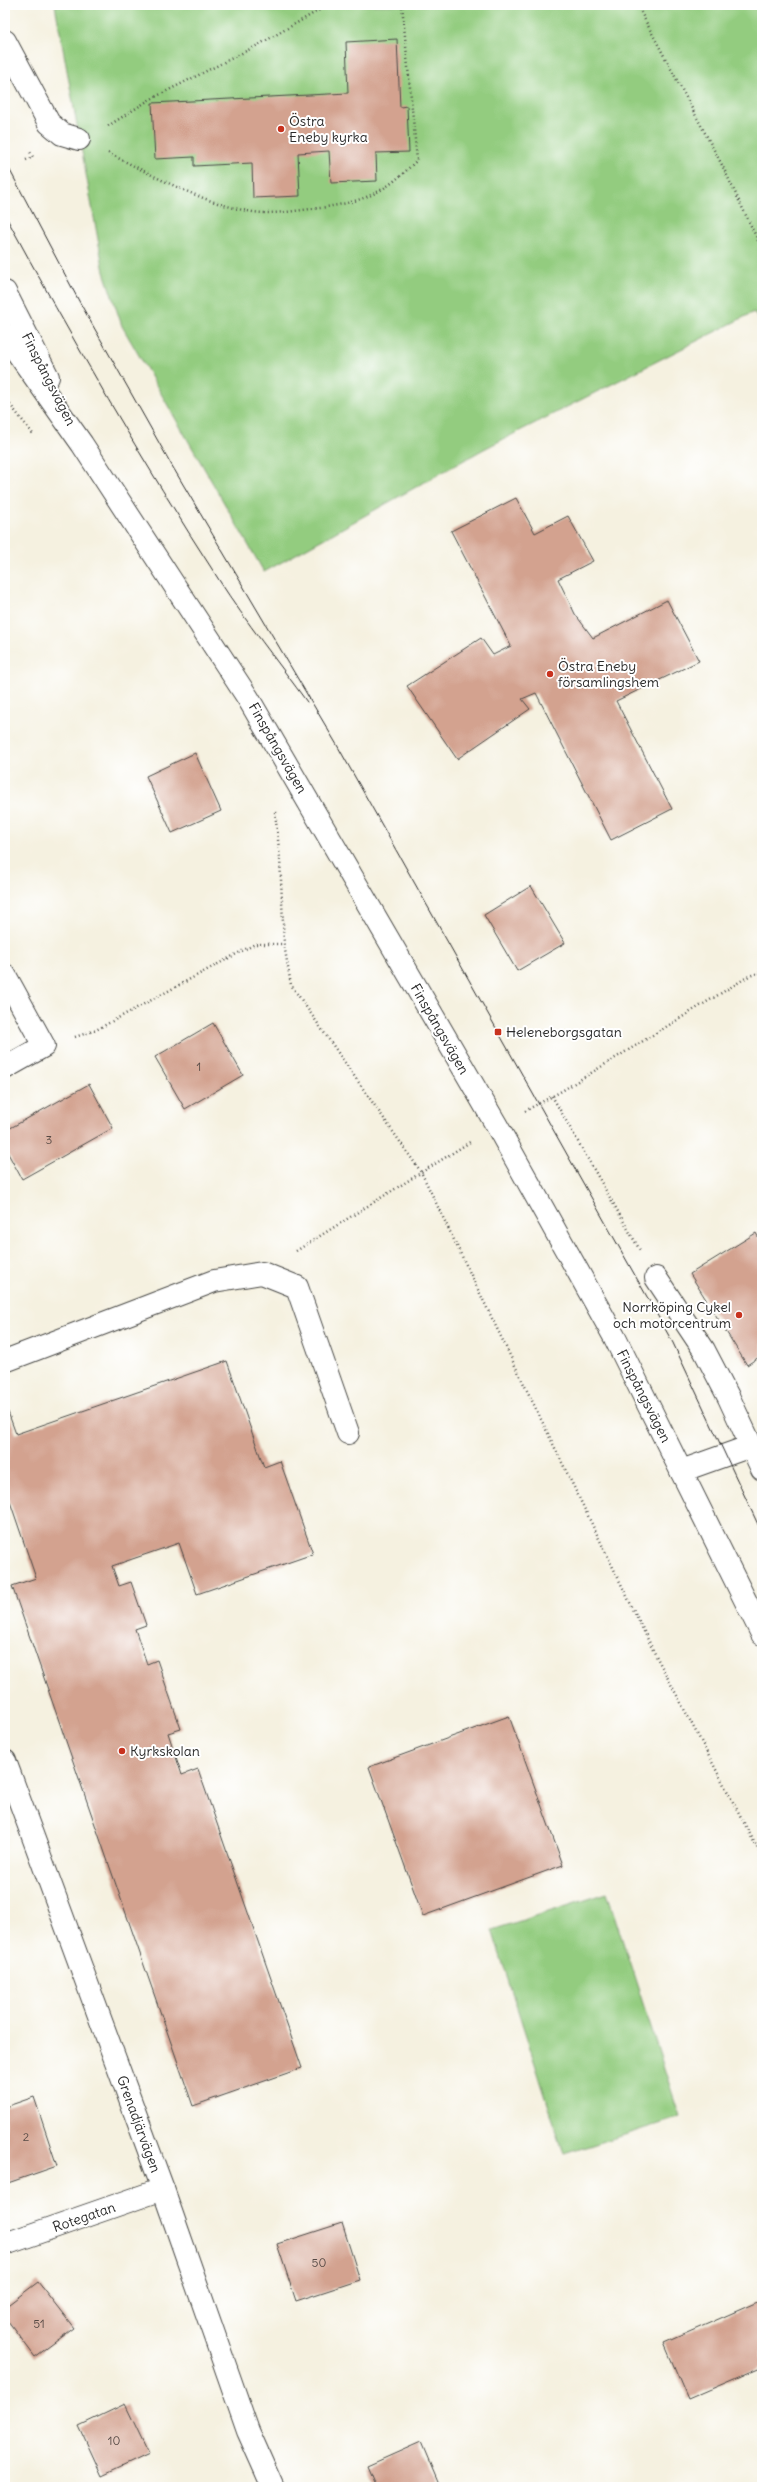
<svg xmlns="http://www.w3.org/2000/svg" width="767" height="2492" font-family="Delius,sans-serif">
  <rect width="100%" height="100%" fill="#fff"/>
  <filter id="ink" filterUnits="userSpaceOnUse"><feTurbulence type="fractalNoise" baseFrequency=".025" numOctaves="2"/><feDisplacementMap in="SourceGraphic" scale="8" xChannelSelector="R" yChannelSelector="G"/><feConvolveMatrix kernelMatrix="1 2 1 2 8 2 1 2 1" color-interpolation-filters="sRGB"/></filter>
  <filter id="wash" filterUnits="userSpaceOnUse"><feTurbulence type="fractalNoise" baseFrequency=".012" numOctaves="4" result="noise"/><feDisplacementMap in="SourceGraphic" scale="16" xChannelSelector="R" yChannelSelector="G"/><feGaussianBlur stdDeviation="0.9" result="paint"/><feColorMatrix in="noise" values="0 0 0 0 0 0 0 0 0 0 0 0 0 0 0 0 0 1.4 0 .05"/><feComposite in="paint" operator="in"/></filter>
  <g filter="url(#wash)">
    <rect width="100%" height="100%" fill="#f5f1e0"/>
    <g fill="#93cc7f" stroke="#5f7c55">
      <polygon points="55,5 762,5 762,327 754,312 484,449 264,572 122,326 104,272"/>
      <polygon points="607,1893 680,2117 564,2154 492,1930"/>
    </g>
    <g id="blocks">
      <g fill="#d3a28f">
        <polygon points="397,39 400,107 407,106 409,152 376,153 377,181 331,183 329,151 298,153 300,196 253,198 252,163 194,166 194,157 155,159 152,103 348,93 346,42"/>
        <polygon points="516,498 535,533 568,516 593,561 558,579 575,614 593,638 667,600 699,661 616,701 672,809 611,840 536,693 522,699 530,709 457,759 407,686 481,638 493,655 511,646 451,531"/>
        <polygon points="195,753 221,811 172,833 146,776"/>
        <polygon points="531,886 565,943 517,971 484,915"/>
        <polygon points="213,1023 243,1075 185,1109 155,1057"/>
        <polygon points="89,1084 113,1128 22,1179 5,1148 5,1131"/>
        <polygon points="756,1233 762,1244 762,1355 747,1365 690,1274"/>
        <polygon points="227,1361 264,1467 280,1461 313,1554 197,1594 179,1543 112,1566 119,1586 131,1582 146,1625 135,1629 147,1664 157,1660 181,1729 168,1733 182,1775 198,1769 302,2068 193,2106 12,1586 36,1578 5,1487 5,1413 8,1412 16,1434"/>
        <polygon points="509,1716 563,1865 423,1916 369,1767"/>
        <polygon points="34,2097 57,2166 5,2184 5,2107"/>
        <polygon points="342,2223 360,2280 296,2301 277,2244"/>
        <polygon points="38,2282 74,2328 35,2357 5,2317 5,2307"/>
        <polygon points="762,2300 762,2367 688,2399 664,2343"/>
        <polygon points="125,2404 149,2454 102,2476 79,2426"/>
        <polygon points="421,2442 440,2487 376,2487 367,2466"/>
      </g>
    </g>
  </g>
  <g filter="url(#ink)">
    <use href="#blocks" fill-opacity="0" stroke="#494946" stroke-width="1"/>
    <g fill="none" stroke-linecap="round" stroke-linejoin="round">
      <defs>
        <g id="lane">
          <polyline points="5,41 49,123 62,134 79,139"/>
          <polyline points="656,1278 704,1350 729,1398 762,1469"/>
          <polyline points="5,1361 214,1281 262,1273 297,1287 348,1433"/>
          <polyline points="681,1471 751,1446"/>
        </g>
        <g id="street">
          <polyline points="5,975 44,1046 5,1068"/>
          <polyline points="5,1761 163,2189 248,2431 273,2487"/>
          <polyline points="5,2244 163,2189"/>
        </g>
        <g id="secondary">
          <polyline points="5,292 48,377"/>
          <polyline points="5,335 82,444 248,698 497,1126 615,1338 762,1634"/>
        </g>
      </defs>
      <use href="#lane" stroke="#494946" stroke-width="24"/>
      <use href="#street" stroke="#494946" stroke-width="24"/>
      <use href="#secondary" stroke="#494946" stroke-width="24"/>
      <g stroke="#494946" stroke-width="2.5" stroke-dasharray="1 3" stroke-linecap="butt">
        <polyline points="637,5 722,165 762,249"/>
        <polyline points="108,126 149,100 260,44 328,5"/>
        <path d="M108,153C155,176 201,203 253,212C274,215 299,210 320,208C366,201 385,193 417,160L402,5"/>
        <polyline points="26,160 33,157 29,150"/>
        <polyline points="5,398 33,434"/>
        <polyline points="275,812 280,858 284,944 291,985 421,1172 654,1652 762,1857"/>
        <polyline points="75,1037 96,1030 255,944 284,944"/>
        <polyline points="552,1096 641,1252"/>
        <polyline points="525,1111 560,1092 749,976 762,972"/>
        <polyline points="296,1251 470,1142"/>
      </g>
      <use href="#lane" stroke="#fff" stroke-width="22"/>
      <use href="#street" stroke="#fff" stroke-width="22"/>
      <use href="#secondary" stroke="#fff" stroke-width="22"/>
      <g stroke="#2b2b2b" stroke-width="1">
        <polyline points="5,161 79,301 171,464 337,745 673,1343 762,1533"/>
        <path d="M5,215C72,339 142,461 219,580C246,622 278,662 307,702"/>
      </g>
    </g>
  </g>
  <g fill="#c8321e" stroke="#fff" stroke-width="1.5">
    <circle cx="281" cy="129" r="4"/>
    <circle cx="550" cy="674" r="4"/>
    <rect x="494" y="1028" width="8" height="8" rx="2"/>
    <circle cx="739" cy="1315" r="4"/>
    <circle cx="122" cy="1751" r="4"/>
  </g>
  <g text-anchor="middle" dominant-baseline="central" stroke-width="4" stroke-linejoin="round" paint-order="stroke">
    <g font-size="12" fill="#554944">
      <text x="199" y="1066">1</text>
      <text x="49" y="1139">3</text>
      <text x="26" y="2136">2</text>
      <text x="319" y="2262">50</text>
      <text x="39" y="2323">51</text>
      <text x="114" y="2440">10</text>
    </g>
    <g font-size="14" fill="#2b2b2b" stroke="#fff" text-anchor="start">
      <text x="289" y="121">Östra<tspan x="289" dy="16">Eneby kyrka</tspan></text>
      <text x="558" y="666">Östra Eneby<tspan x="558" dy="16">församlingshem</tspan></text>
      <text x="506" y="1032">Heleneborgsgatan</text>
      <text x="731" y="1307" text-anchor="end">Norrköping Cykel<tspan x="731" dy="16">och motorcentrum</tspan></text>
      <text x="130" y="1751">Kyrkskolan</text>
    </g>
    <g font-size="14" fill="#2b2b2b" stroke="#fff">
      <text transform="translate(49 379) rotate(63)">Finspångsvägen</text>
      <text transform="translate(278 748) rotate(60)">Finspångsvägen</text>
      <text transform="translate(440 1029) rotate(60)">Finspångsvägen</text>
      <text transform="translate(644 1396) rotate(63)">Finspångsvägen</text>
      <text transform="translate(139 2124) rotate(70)">Grenadjärvägen</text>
      <text transform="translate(84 2217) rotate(-19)">Rotegatan</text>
    </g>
  </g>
  <rect width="767" height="2492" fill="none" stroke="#fff" stroke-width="20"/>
</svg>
